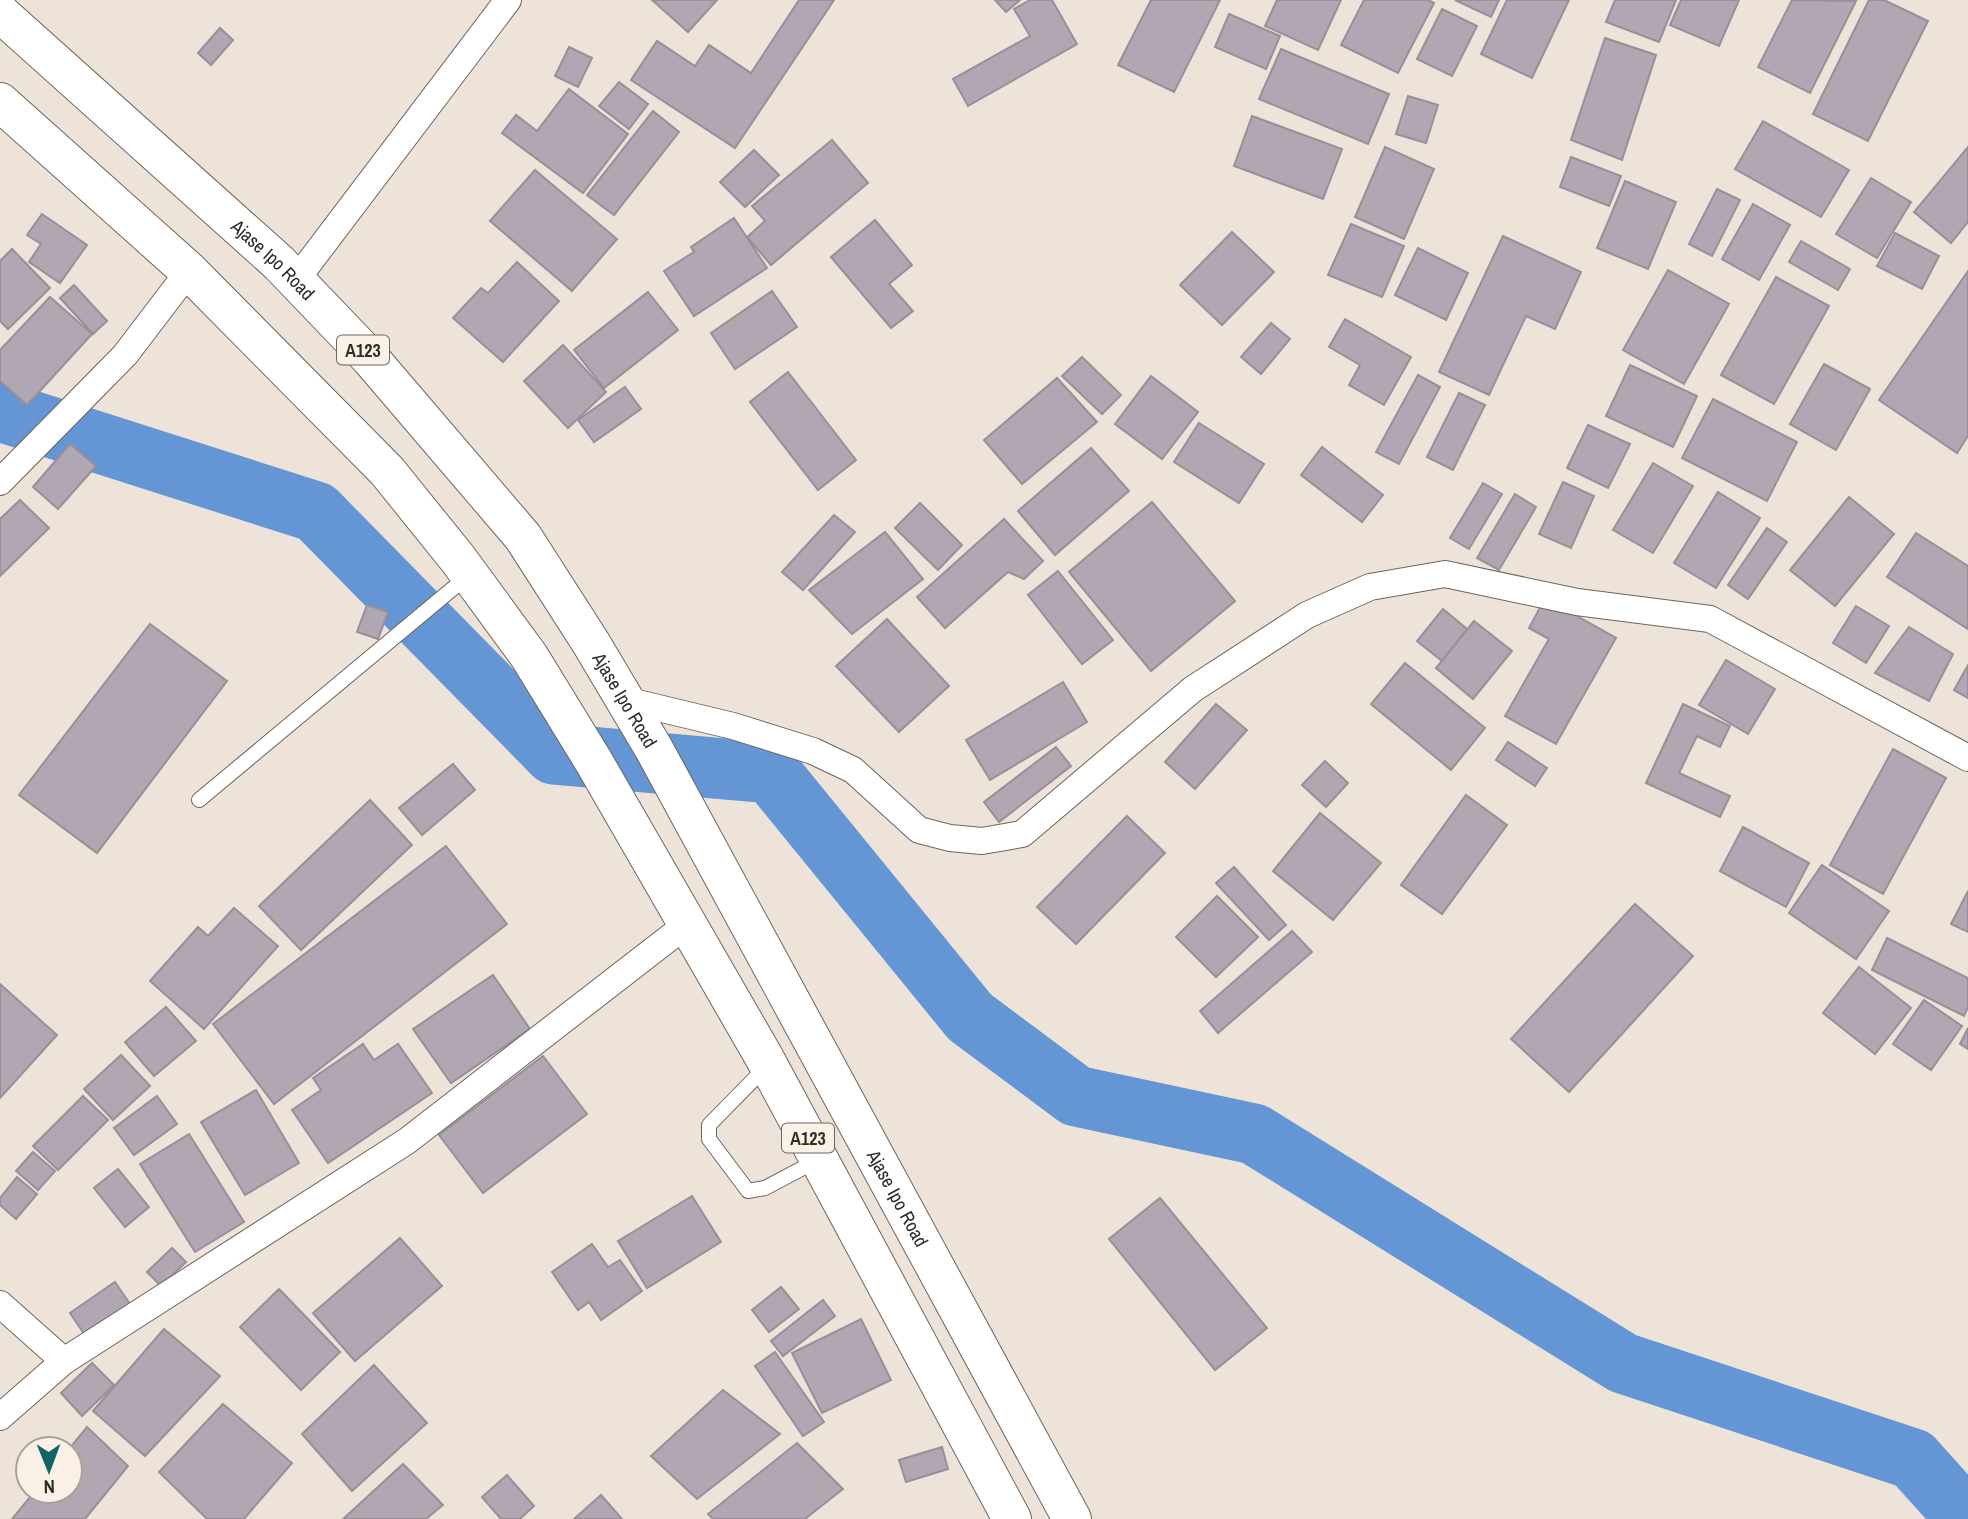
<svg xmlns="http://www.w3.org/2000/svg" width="1968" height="1519" font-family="'Archivo Narrow',sans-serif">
  <rect width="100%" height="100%" fill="#eee3d9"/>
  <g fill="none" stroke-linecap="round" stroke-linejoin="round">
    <polyline stroke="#6495d4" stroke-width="61" points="0,411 316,512 554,754 771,773 970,1017 1076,1096 1254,1134 1623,1363 1913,1459 1967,1519"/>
  </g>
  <g fill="#b0a7b2" stroke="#988f99" stroke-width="2">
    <polygon points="652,0 717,0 688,32"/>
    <polygon points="799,0 834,0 735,148 631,80 657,41 695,66 709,45 751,73"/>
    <polygon points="995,0 1020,0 1006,12"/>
    <polygon points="1030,0 1052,0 1077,44 968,106 953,79 1030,36 1014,9"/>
    <polygon points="1151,0 1220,0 1174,92 1118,65"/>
    <polygon points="1277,0 1341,0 1318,50 1265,26"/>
    <polygon points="1364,0 1428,0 1434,3 1398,73 1341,45"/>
    <polygon points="1455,0 1499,0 1491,17"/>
    <polygon points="1507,0 1569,0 1532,78 1481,54"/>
    <polygon points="1615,0 1676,0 1659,42 1606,22"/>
    <polygon points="1681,0 1739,0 1719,46 1670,25"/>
    <polygon points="1792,0 1856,1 1810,93 1758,67"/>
    <polygon points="1869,0 1884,0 1928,21 1868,141 1813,114"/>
    <polygon points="1442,9 1477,26 1452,76 1417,59"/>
    <polygon points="1229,14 1280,36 1266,69 1215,47"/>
    <polygon points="220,28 233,40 211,65 198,53"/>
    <polygon points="1605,38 1656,55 1622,160 1571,140"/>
    <polygon points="569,47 592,58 578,87 555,76"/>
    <polygon points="1281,49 1389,94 1368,144 1259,99"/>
    <polygon points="619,82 648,104 629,129 599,106"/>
    <polygon points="569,89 628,134 583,193 502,133 516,115 537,131"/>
    <polygon points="1408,96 1438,105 1426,143 1396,134"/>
    <polygon points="653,111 679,132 614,215 587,195"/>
    <polygon points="1252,116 1342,149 1323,199 1234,166"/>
    <polygon points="1763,121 1849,170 1821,217 1735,169"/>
    <polygon points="832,140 868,183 771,265 747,237 765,221 752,206"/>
    <polygon points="1385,147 1434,169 1404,239 1355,217"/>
    <polygon points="1968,147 1968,222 1951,243 1914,212"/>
    <polygon points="754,150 779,175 745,207 720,182"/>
    <polygon points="1571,157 1621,176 1609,206 1560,187"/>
    <polygon points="535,170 617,239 572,291 490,221"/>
    <polygon points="1871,178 1911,202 1877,258 1836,234"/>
    <polygon points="1625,181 1676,202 1648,269 1597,248"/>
    <polygon points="1717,189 1740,200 1712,256 1689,244"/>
    <polygon points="1753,204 1790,225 1759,280 1722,259"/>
    <polygon points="42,214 87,245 60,283 29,262 41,244 27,235"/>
    <polygon points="734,218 767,268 694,316 664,271 694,252 691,247"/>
    <polygon points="875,220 912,265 889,284 913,311 891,328 831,257"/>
    <polygon points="1351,224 1404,246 1382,297 1328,275"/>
    <polygon points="1232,232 1274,272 1222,325 1180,285"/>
    <polygon points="1895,233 1939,256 1922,289 1877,266"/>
    <polygon points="1503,236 1581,272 1555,329 1526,316 1489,395 1439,372"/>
    <polygon points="1801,241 1850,269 1838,290 1789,262"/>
    <polygon points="1418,248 1468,273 1446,320 1395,295"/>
    <polygon points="12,249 50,288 8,329 0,321 0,261"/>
    <polygon points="517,262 559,301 503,362 453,318 481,288 488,293"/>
    <polygon points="1668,270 1729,304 1684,384 1623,350"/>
    <polygon points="1968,271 1968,436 1957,453 1879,400"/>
    <polygon points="1776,277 1829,306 1774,404 1721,375"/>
    <polygon points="74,285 107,321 93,334 60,298"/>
    <polygon points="772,291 797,327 735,369 711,333"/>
    <polygon points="648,292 678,330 604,388 574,350"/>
    <polygon points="50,297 92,334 27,405 0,381 0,350"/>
    <polygon points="1345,319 1411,357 1384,405 1349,385 1360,365 1329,347"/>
    <polygon points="1271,323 1290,339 1261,374 1241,357"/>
    <polygon points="563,345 606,392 568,428 524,381"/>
    <polygon points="1082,357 1121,395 1102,414 1062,376"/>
    <polygon points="1824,364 1870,389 1836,450 1790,424"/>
    <polygon points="1630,365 1697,396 1673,447 1606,416"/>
    <polygon points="788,372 856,460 818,490 750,402"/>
    <polygon points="1418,375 1440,387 1399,464 1376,452"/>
    <polygon points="1151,376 1198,412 1162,459 1115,424"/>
    <polygon points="1057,378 1097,422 1022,484 984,440"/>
    <polygon points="625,387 641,409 594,442 578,420"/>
    <polygon points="1459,393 1485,405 1453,470 1427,457"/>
    <polygon points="1713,399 1797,442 1767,501 1682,458"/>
    <polygon points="1199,423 1264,464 1239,503 1174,462"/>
    <polygon points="1588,425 1630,444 1608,488 1567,468"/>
    <polygon points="70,444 96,466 58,509 33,487"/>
    <polygon points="1322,447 1383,495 1362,522 1301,475"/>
    <polygon points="1091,448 1129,491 1055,555 1018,511"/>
    <polygon points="1653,463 1693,486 1653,553 1613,530"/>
    <polygon points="1563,482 1594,496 1571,548 1539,534"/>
    <polygon points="1483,483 1502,494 1469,549 1450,538"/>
    <polygon points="1718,492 1760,518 1716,588 1674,563"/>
    <polygon points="1515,494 1536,507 1499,570 1477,558"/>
    <polygon points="1849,497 1894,534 1835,606 1790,570"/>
    <polygon points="20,500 49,528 0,576 0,519"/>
    <polygon points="1152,502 1235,601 1151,671 1069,572"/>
    <polygon points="920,503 962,545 938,570 895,528"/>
    <polygon points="834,515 855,532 803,590 782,572"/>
    <polygon points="1004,519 1043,561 1024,579 1008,572 945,628 917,597"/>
    <polygon points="1767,528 1787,542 1748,599 1728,585"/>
    <polygon points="885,532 923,579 852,634 809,590"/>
    <polygon points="1916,533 1968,566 1968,629 1887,577"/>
    <polygon points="1058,571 1113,640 1082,664 1028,595"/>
    <polygon points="1545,598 1616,638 1556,744 1505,716 1549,639 1529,628"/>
    <polygon points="367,605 388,612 378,639 357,632"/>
    <polygon points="1856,606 1889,626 1866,663 1833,643"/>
    <polygon points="1443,609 1467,629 1442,661 1417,641"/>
    <polygon points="887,619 949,686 899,732 836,666"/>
    <polygon points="1474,621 1512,651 1473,699 1436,668"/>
    <polygon points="150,624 227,681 97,853 19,795"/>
    <polygon points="1909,627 1953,654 1929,701 1875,673"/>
    <polygon points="1726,660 1775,689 1748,734 1699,705"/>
    <polygon points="1405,663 1485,728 1451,770 1371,704"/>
    <polygon points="1968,665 1968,698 1954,690"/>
    <polygon points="1063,682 1087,722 990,780 966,740"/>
    <polygon points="1216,704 1247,730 1195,789 1165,762"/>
    <polygon points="1683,704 1730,726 1720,747 1697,736 1679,773 1730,796 1720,817 1646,783"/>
    <polygon points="1508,742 1547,768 1535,786 1496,760"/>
    <polygon points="1056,747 1071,766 999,822 984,802"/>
    <polygon points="1893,749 1946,778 1883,894 1830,865"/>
    <polygon points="1325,761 1348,783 1326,807 1302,785"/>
    <polygon points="453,764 475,790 422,835 399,808"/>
    <polygon points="1466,795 1507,825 1442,914 1401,885"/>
    <polygon points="370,800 412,845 301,950 259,906"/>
    <polygon points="1320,813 1381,863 1333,920 1273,871"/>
    <polygon points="1127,816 1165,853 1076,944 1037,907"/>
    <polygon points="1743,827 1809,863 1786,907 1720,871"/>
    <polygon points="446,846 507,924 274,1104 213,1024"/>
    <polygon points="1822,865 1889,911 1856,959 1789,913"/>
    <polygon points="1234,867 1286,925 1269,940 1216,883"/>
    <polygon points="1968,891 1968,932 1951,924"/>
    <polygon points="1217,896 1258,937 1216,977 1176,937"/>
    <polygon points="1635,904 1693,956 1569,1092 1511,1039"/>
    <polygon points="234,908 278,946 204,1029 150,981 198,927 208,936"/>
    <polygon points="1292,931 1312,952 1218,1033 1200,1011"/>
    <polygon points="1887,938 1968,978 1968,1007 1964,1016 1872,970"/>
    <polygon points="1859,967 1911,1008 1875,1054 1823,1013"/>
    <polygon points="493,975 530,1029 451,1083 413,1029"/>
    <polygon points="0,984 57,1035 0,1098"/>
    <polygon points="1924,1000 1962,1026 1931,1070 1893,1044"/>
    <polygon points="166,1007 196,1041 154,1076 125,1042"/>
    <polygon points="1968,1028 1968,1049 1960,1044"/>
    <polygon points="363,1044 374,1060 398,1044 432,1093 328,1163 292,1110 321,1090 313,1078"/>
    <polygon points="121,1055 150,1086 113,1120 84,1089"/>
    <polygon points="543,1056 587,1114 483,1193 439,1135"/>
    <polygon points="256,1090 299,1163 245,1195 201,1122"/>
    <polygon points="83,1096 108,1120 58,1170 33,1146"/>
    <polygon points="157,1096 177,1124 134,1155 114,1128"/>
    <polygon points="189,1134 244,1222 195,1252 140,1164"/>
    <polygon points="33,1152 55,1171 38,1190 16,1171"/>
    <polygon points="118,1169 149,1207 125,1227 94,1188"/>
    <polygon points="17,1177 37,1194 16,1219 0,1205 0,1198"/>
    <polygon points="692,1196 721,1242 647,1288 618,1241"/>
    <polygon points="1160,1198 1267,1328 1215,1370 1109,1239"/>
    <polygon points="400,1238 442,1286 355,1361 313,1313"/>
    <polygon points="592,1244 608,1267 620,1260 642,1291 601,1320 589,1302 578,1310 552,1272"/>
    <polygon points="172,1248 186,1262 161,1286 147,1272"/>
    <polygon points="115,1282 130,1304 85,1335 70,1313"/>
    <polygon points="781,1287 799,1309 769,1332 752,1310"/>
    <polygon points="279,1289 340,1352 301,1390 240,1327"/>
    <polygon points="823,1300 835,1316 783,1356 771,1341"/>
    <polygon points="861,1319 891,1380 822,1413 792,1353"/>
    <polygon points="164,1329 220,1376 145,1456 93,1411"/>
    <polygon points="775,1352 824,1422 803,1436 755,1366"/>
    <polygon points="92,1363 114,1385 82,1416 61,1393"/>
    <polygon points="374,1365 427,1423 352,1491 302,1434"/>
    <polygon points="723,1390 780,1434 697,1499 651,1456"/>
    <polygon points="223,1404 292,1463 244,1519 207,1519 159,1472"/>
    <polygon points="87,1427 128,1466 85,1519 12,1519 35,1491 70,1491 69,1449"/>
    <polygon points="797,1443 843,1489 805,1519 713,1519 708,1514"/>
    <polygon points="942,1447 948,1469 906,1482 899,1460"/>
    <polygon points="403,1464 443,1505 426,1519 343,1519"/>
    <polygon points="507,1475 534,1506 520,1519 501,1519 482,1497"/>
    <polygon points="601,1495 622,1519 574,1519"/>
  </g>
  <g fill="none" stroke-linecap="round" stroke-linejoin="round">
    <defs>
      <g id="service">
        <polyline points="199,800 469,575"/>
        <polyline points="767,1066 709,1125 709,1139 748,1191 765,1188 818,1160"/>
      </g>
      <g id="minor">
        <polyline points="296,280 508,0"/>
        <polyline points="0,482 125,355 189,271"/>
        <polyline points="625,700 733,726 813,751 853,770 919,830 950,838 982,841 1022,834 1193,689 1307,615 1370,587 1445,574 1577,602 1710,619 1968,758"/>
        <polyline points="0,1304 64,1361"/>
        <polyline points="0,1417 64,1361 407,1141 686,925"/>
      </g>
      <g id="trunk">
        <path id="s1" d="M0,13L279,263L370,358L523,537L591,643L654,749L1072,1519"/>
        <polyline points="0,102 189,271 387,471 458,559 529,656 594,762 764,1057 1012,1519"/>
      </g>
    </defs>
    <use href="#service" stroke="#6e645c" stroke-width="16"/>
    <use href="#minor" stroke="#6e645c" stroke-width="28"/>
    <use href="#trunk" stroke="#6e645c" stroke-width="40"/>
    <use href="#service" stroke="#fff" stroke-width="14"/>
    <use href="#minor" stroke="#fff" stroke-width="26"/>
    <use href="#trunk" stroke="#fff" stroke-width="38"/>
  </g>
  <g text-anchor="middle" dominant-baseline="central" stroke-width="5" stroke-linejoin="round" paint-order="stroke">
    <g fill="#fbf0e6" stroke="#6d6761" stroke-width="2">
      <rect x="337" y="335.5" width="52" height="29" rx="5"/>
      <rect x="782" y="1123.5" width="52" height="29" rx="5"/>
    </g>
    <g font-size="18" font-weight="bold" fill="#302c28">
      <text x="363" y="350">A123</text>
      <text x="808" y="1138">A123</text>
    </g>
    <g font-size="19" fill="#302c28" stroke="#fbf0e6">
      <text stroke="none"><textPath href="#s1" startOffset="368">Ajase Ipo Road</textPath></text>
      <text stroke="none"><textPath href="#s1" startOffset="934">Ajase Ipo Road</textPath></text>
      <text stroke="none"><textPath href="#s1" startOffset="1502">Ajase Ipo Road</textPath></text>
    </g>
  </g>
  <g transform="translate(49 1470) rotate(179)"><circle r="33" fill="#fbf0e6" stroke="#aaa29a" stroke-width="2"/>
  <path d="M0-5L12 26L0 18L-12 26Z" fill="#136367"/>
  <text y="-10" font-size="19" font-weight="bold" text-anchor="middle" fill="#302c28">N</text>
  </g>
</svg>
